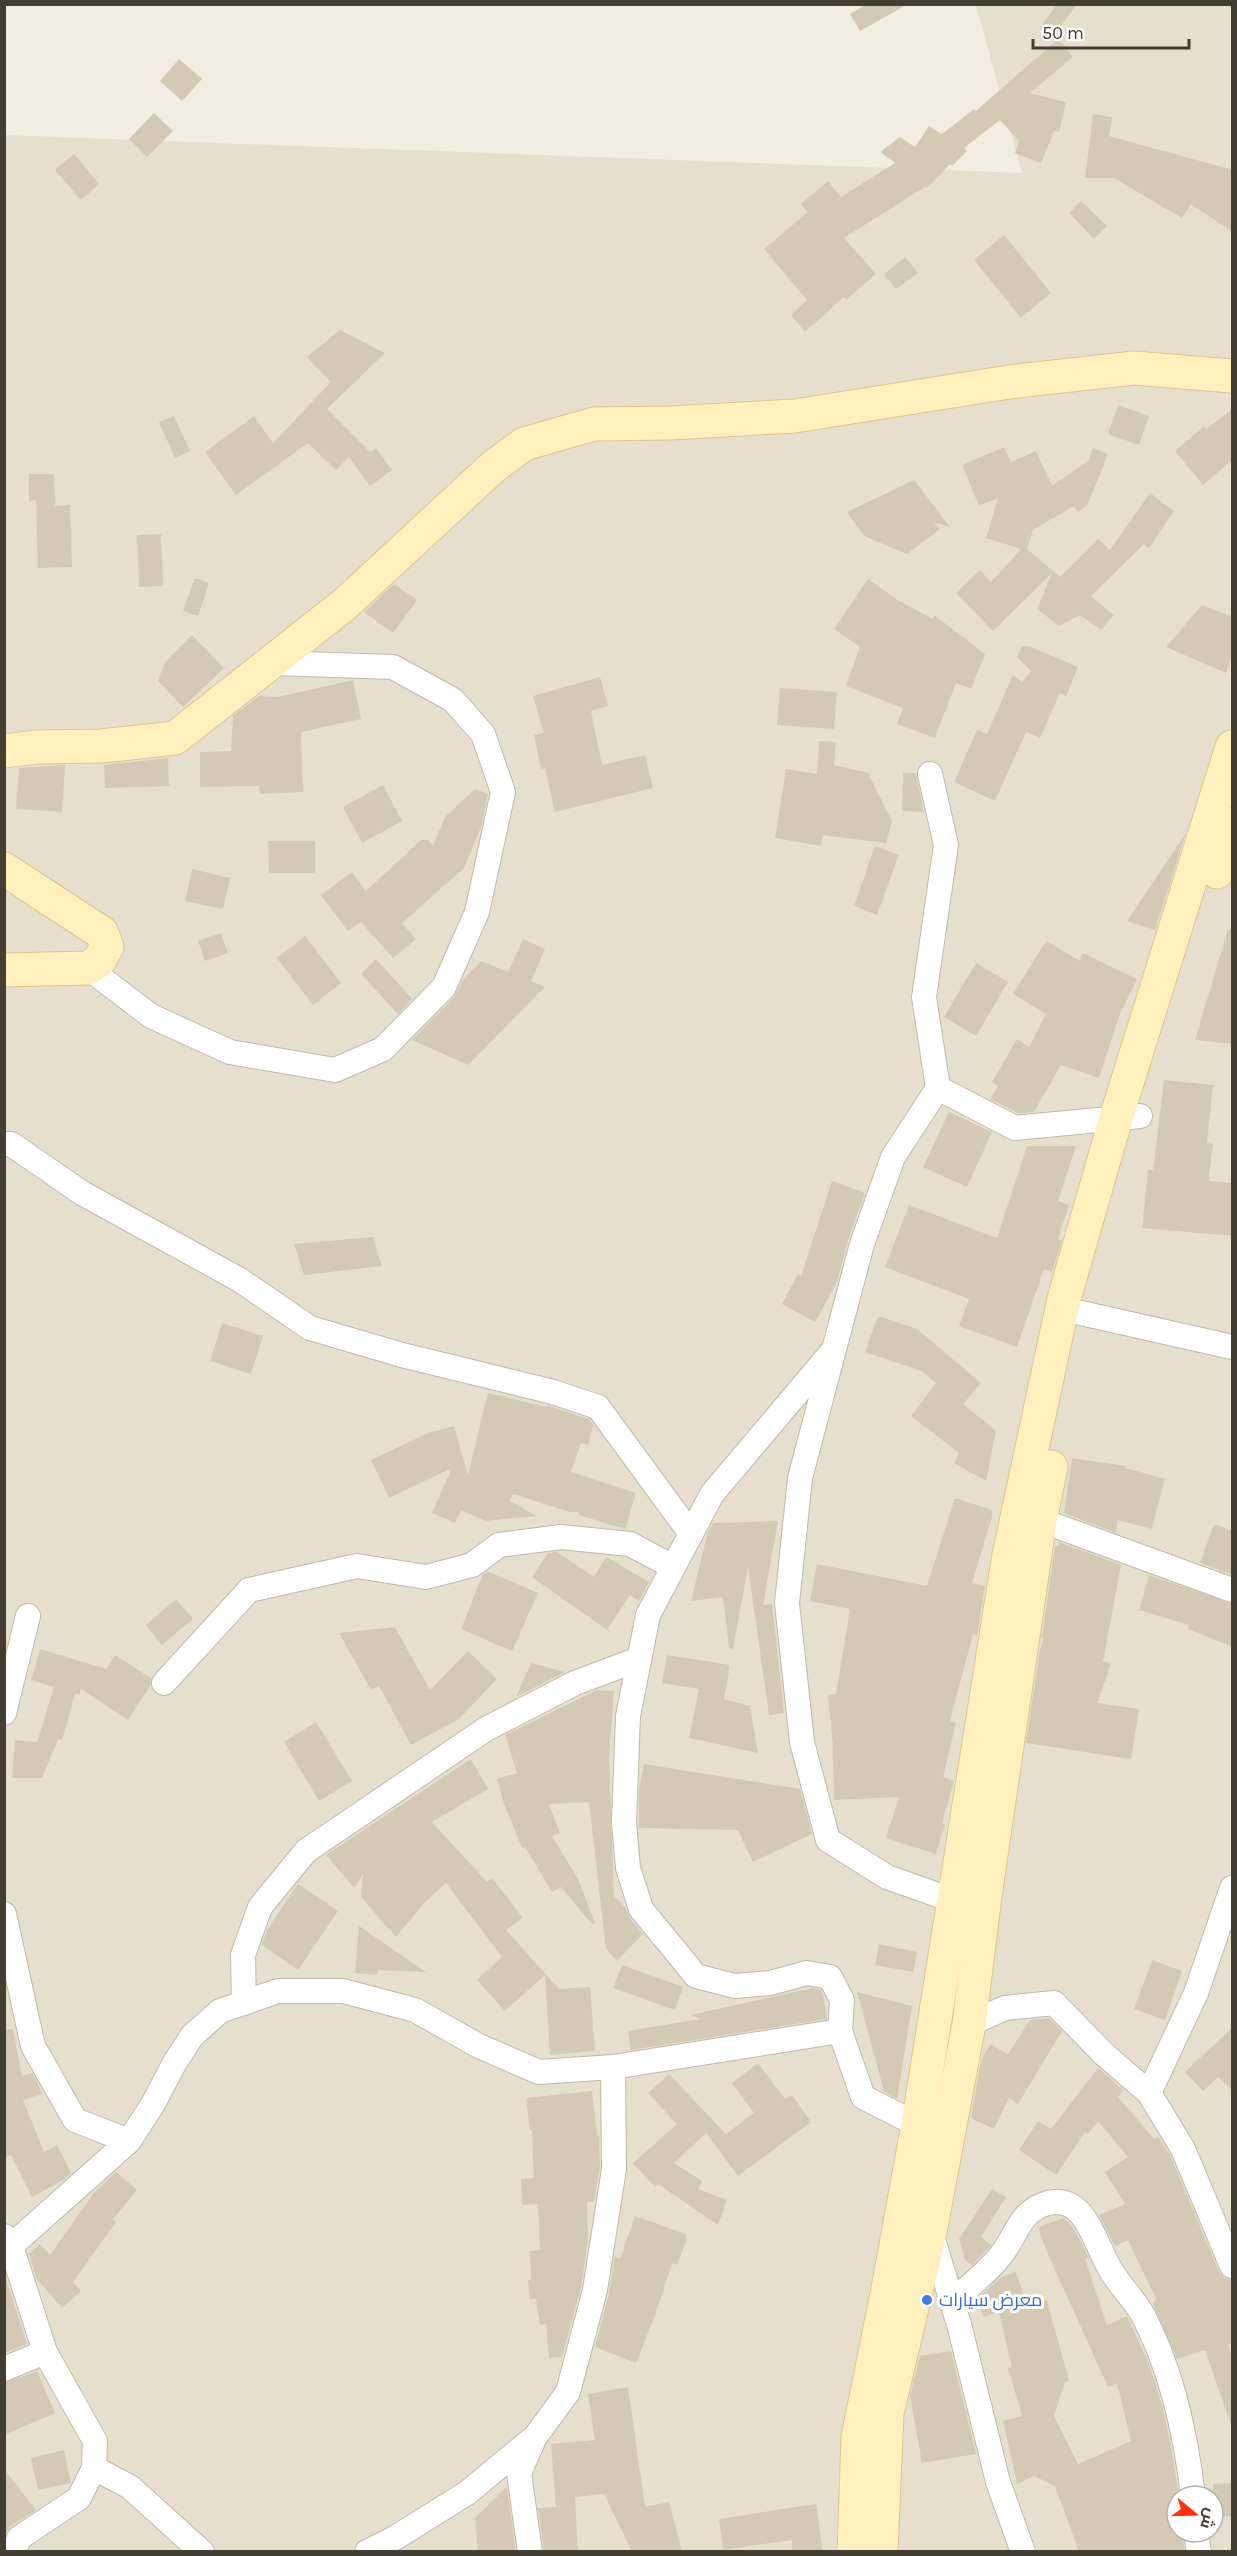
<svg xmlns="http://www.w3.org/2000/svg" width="1237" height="2556" font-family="Karla,Cairo,sans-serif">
  <rect width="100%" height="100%" fill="#f3ede1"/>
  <path fill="#e7dfce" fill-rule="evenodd" d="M976,5H1232V2551L5,2552V135L1022,173ZM1177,2496H1213V2532H1177Z"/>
  <g fill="#d4c9b5">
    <polygon points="867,4 908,4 860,31 850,14"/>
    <polygon points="1057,4 1077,4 1053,37 1040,28"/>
    <polygon points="1058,39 1073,57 1030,93 1066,102 1059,132 1054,131 1041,163 1015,153 1019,141 1000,120 964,148 967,151 952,166 950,164 927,188 925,187 844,238 876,274 846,300 844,297 805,332 791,315 807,300 764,249 808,212 801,204 828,181 841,197 895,163 880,152 900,137 915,147 929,126 942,134 974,109 976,111"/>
    <polygon points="179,59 202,79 182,101 160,81"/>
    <polygon points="154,113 173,131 147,157 129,139"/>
    <polygon points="1093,114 1112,117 1109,136 1233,170 1233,232 1191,204 1182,218 1114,178 1085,178"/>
    <polygon points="74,154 99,184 81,200 55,170"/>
    <polygon points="1081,201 1107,226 1094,239 1069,213"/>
    <polygon points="1004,235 1051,293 1021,318 974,260"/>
    <polygon points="905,257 918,273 896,289 884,274"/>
    <polygon points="340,330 385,353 327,409 370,452 376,448 392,470 370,486 349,457 336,470 308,443 236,495 205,452 254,416 273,443 331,382 307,357"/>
    <polygon points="1118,405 1149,416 1139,445 1108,434"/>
    <polygon points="1233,409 1233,459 1203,485 1175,451 1204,426 1206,429"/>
    <polygon points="174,416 190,451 175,458 159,422"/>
    <polygon points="1004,447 1011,462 1036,451 1052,486 1088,461 1093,448 1108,454 1088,504 1078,512 1074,506 1033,530 1027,549 1060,577 1098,539 1110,550 1150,493 1174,511 1149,548 1144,544 1091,596 1114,615 1101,630 1080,615 1059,626 1037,609 1052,573 993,631 956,593 980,570 991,582 1021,549 986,538 998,498 979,506 962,465"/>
    <polygon points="29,474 54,474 55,506 70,505 72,567 38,568 36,500 29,501"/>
    <polygon points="914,480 950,527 934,522 940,529 907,554 864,536 847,512"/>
    <polygon points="161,534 163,586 139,587 137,535"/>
    <polygon points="195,578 209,583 198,616 183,611"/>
    <polygon points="868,579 899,601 933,619 934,615 985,654 971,689 956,683 935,738 897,724 903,708 846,686 860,647 834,629"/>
    <polygon points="394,584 417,600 393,633 364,612"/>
    <polygon points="1202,605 1233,617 1233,651 1226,673 1166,647"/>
    <polygon points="192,635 224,668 183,707 158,681 165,662"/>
    <polygon points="1022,646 1029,646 1078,667 1066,696 1060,693 1040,738 1026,732 995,801 954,782 977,730 987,734 1013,675 1022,682 1031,671 1017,657"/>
    <polygon points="600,677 608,706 591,711 602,765 645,755 653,788 555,812 545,768 541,769 534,735 544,733 533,696"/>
    <polygon points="353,680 361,719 301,732 303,792 260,794 259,786 200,787 200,752 231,751 233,716 259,696 278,697"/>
    <polygon points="780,688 837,692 834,729 777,725"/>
    <polygon points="819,741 836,742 834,765 868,773 892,821 886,843 823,835 821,846 775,838 786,769 817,774"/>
    <polygon points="168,758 169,786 105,788 104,765"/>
    <polygon points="65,765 62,812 16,809 19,768"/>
    <polygon points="903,773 916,773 924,812 902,811"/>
    <polygon points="383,785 402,821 362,843 343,807"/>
    <polygon points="475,789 488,794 481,827 464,868 402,923 416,939 393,958 361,922 348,931 321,895 352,872 366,891 421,840 428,840 433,846 445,817"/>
    <polygon points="1186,833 1155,930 1127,921"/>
    <polygon points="268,841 315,841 315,873 269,873"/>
    <polygon points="875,846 899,855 877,915 854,906"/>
    <polygon points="192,869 230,878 223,909 185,901"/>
    <polygon points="1228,929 1233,929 1233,1044 1195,1040"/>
    <polygon points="221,933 228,953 205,961 198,941"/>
    <polygon points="305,936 341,983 313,1005 277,958"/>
    <polygon points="523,939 545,949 531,981 545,987 468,1065 412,1040 454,997 463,980 481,961 508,972"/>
    <polygon points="1046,941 1080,961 1083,953 1137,979 1120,1014 1099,1078 1061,1065 1034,1112 1018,1113 990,1099 998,1086 992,1082 1017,1039 1029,1047 1046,1014 1013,994"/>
    <polygon points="376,959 412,999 398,1014 361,974"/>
    <polygon points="976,963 1008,982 976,1036 944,1017"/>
    <polygon points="1164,1080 1213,1085 1207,1143 1213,1144 1209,1176 1210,1181 1233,1183 1233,1236 1142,1228 1148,1170 1153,1170"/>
    <polygon points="949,1112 992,1132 967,1187 923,1167"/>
    <polygon points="1027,1146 1076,1146 1058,1201 1069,1205 1058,1239 1062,1240 1052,1272 1044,1269 1017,1347 959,1326 969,1299 885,1267 909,1205 997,1238"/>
    <polygon points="832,1181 865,1193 848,1240 837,1282 815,1322 782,1304 798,1274 801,1276"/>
    <polygon points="373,1237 382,1266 304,1275 294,1244"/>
    <polygon points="878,1316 917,1329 981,1383 963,1404 996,1431 986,1481 954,1463 959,1453 911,1416 936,1383 922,1371 865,1352"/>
    <polygon points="222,1323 263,1336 251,1374 210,1361"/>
    <polygon points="488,1393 546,1407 549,1406 589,1419 593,1425 588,1445 581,1443 571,1472 636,1493 625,1529 579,1515 579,1512 570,1512 513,1494 510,1501 536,1516 486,1521 461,1510 455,1523 432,1513 452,1468 389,1498 371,1460 428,1433 454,1426 468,1475"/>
    <polygon points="1072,1458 1126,1466 1126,1468 1165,1479 1152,1529 1118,1520 1116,1533 1064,1513"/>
    <polygon points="955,1498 992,1510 992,1517 972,1583 985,1586 977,1635 973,1634 950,1721 956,1723 943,1777 954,1781 942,1823 945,1825 936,1854 886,1838 899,1797 834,1800 833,1747 828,1695 836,1694 850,1609 810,1601 817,1564 927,1586"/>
    <polygon points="778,1521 763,1605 772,1604 784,1713 769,1715 748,1567 733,1649 729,1648 723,1597 691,1601 708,1531 713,1523"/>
    <polygon points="1214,1524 1233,1531 1233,1575 1200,1563"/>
    <polygon points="1059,1542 1121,1565 1103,1661 1111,1664 1097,1703 1139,1709 1131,1759 1026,1743 1040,1650 1044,1637 1042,1637 1055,1546 1059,1546"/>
    <polygon points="557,1552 594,1577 606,1557 649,1582 639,1601 630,1595 607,1630 532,1577 548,1553"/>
    <polygon points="487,1571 538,1593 512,1651 461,1629 482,1576"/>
    <polygon points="1149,1575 1233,1604 1233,1647 1188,1629 1189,1625 1139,1610"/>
    <polygon points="176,1599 193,1619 162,1645 146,1625"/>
    <polygon points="395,1627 430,1690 468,1651 497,1679 459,1719 411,1745 379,1686 371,1690 339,1633"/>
    <polygon points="40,1649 106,1669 115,1655 151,1678 150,1686 128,1720 81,1689 79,1695 75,1694 62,1740 58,1739 42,1778 12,1778 15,1740 37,1742 54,1687 31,1680"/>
    <polygon points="667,1655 730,1665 724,1699 750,1706 758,1753 689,1738 699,1689 662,1683"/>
    <polygon points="531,1663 565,1672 516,1697"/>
    <polygon points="597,1690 614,1691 609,1758 614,1896 626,1908 630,1918 643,1934 617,1961 606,1949 589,1802 549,1804 560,1833 552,1836 578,1879 595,1923 592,1924 561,1887 552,1892 525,1847 522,1848 504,1804 497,1779 517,1773 505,1735"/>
    <polygon points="316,1722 352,1781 319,1801 284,1742"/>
    <polygon points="471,1759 488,1789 432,1822 487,1882 492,1878 523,1918 506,1930 559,1989 590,1987 595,2051 550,2055 545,1975 505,2011 477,1980 502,1957 446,1883 425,1902 396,1937 361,1897 363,1874 354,1888 326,1855"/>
    <polygon points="644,1764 800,1789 812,1834 753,1862 738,1830 639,1828 639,1791"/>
    <polygon points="298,1884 338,1911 298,1970 262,1945 267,1930"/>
    <polygon points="359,1926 388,1946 426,1972 378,1970 377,1975 355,1973"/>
    <polygon points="879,1944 917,1952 913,1972 875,1965"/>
    <polygon points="1152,1960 1182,1971 1165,2020 1134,2009"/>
    <polygon points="622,1965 683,1987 675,2010 613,1988"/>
    <polygon points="813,1988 821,1990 823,1995 827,2019 631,2050 628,2031 701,2019 691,2015"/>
    <polygon points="857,1992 912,2006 897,2099 884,2091"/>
    <polygon points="1049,2018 1062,2031 1018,2104 1009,2098 994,2129 971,2118 981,2061 990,2044 1008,2054 1030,2020"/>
    <polygon points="1233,2027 1233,2091 1218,2077 1203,2091 1185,2072"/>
    <polygon points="4,2029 13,2029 22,2076 32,2073 38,2084 42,2094 23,2100 44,2152 57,2145 71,2173 63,2180 32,2197 11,2155 4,2158"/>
    <polygon points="758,2063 785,2099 792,2095 811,2122 738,2176 706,2133 674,2163 702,2181 698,2189 727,2200 718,2225 658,2184 655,2187 633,2163 677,2124 648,2093 669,2074 726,2134 754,2113 732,2083"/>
    <polygon points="1098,2068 1123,2090 1118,2097 1154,2139 1158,2137 1171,2157 1219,2272 1224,2278 1233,2280 1233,2343 1228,2345 1233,2359 1233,2422 1230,2422 1205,2350 1177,2359 1153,2304 1156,2299 1128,2240 1115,2246 1099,2215 1125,2204 1105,2172 1128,2157 1098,2121 1088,2134 1085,2132 1056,2175 1019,2150 1038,2121 1051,2129"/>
    <polygon points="592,2091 597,2136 599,2135 600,2166 594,2202 587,2202 588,2240 581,2287 562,2357 549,2358 546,2324 540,2325 536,2299 530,2299 528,2280 531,2280 530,2251 540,2250 538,2204 522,2205 521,2179 534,2178 532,2130 530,2130 526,2098"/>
    <polygon points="116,2172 137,2190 113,2219 116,2222 73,2282 81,2291 62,2308 36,2278 29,2254 40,2244 50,2255 94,2193"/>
    <polygon points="992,2189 1006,2197 981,2237 991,2245 972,2265 965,2260 959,2239"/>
    <polygon points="635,2216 686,2234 686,2241 677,2265 672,2263 657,2310 636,2363 595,2347 609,2294 615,2257 620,2259"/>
    <polygon points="1064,2218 1074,2229 1089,2258 1085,2259 1107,2325 1127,2316 1149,2364 1163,2408 1172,2453 1179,2496 1177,2532 1182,2532 1185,2552 1079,2552 1055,2486 1034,2476 1017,2484 1003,2421 1022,2416 1008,2368 1012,2367 999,2312 983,2317 977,2299 1001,2277 1016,2272 1027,2305 1047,2300 1069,2381 1065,2382 1054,2416 1078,2464 1131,2441 1117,2383 1108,2387 1046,2250 1038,2227"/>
    <polygon points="4,2273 27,2344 4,2353"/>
    <polygon points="951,2351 976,2454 922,2463 910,2396 920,2356"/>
    <polygon points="37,2371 55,2413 4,2435 4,2383"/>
    <polygon points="628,2387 645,2507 669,2502 682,2552 632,2552 604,2494 575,2497 578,2552 544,2552 538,2508 556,2507 551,2444 595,2440 588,2394"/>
    <polygon points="64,2450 71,2483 38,2490 31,2458"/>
    <polygon points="4,2469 36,2510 11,2526 4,2536"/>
    <polygon points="1233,2483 1233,2516 1213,2517 1213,2484"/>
    <polygon points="507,2487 516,2552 478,2552 475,2518"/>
    <polygon points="816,2504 823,2552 792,2552 792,2540 723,2550 719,2519"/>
  </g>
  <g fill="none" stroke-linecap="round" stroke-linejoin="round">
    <defs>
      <g id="street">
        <polyline points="930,774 946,845 924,997 938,1088 1015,1128 1140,1116"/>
        <polyline points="88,968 151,1016 230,1052 335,1070 383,1049 444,987 477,912 503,792 483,734 453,700 393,667 273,663"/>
        <polyline points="938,1088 893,1157 862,1244 800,1478 787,1603 802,1742 828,1840 887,1877 952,1900"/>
        <polyline points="4,1144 11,1144 82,1193 240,1280 310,1328 402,1355 553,1392 598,1407 691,1534"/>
        <polyline points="1081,1313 1232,1347"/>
        <polyline points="831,1353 712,1494 648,1615 628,1716 624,1822 628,1868 641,1909 696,1976 735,1986 770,1983 807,1973 830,1977 842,2000 840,2031"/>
        <polyline points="1040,1520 1232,1590"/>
        <polyline points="164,1683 249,1590 357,1566 426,1577 472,1565 499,1545 561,1537 630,1544 673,1567"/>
        <polyline points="4,1713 28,1616"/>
        <polyline points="4,1914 33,2046 75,2120 129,2141"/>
        <polyline points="244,2003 243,1955 260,1907 306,1851 486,1729 575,1683 639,1659"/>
        <polyline points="969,2024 1005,2008 1054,2003 1105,2055 1149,2093 1183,2149 1232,2266"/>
        <polyline points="1149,2093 1196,1993 1232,1888"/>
        <polyline points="931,2233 960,2328 998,2482 1023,2552"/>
        <polyline points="4,2236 11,2246 45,2352 95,2441 94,2468 79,2498 19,2538 14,2552"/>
        <polyline points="11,2246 129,2141 153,2104 174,2064 192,2036 220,2011 278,1991 343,1991 415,2010 479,2046 539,2072 613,2067 840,2031 863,2097 918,2125 919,2139"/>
        <path d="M952,2302C968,2287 988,2272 1001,2255C1018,2234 1019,2211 1048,2203C1084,2194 1094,2240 1108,2265C1117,2284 1134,2298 1144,2317C1172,2371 1186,2436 1193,2496"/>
        <polyline points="4,2369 45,2352"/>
        <polyline points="94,2468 130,2487 202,2552"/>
        <polyline points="1196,2532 1199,2552"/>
        <polyline points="367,2552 395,2538 467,2493 531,2440"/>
        <polyline points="530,2552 519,2473 535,2437 568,2392 595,2290 614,2169 613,2067"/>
      </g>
      <g id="secondary">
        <polyline points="4,751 37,747 102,746 175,738 345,604 493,467 524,444 594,424 670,423 795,416 1009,382 1134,368 1232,376"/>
        <polyline points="4,869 102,933 107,947 99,961 88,968 4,970"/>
        <polyline points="1217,872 1232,825"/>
        <polyline points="854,2552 858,2437 887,2294 918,2125 1009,1555 1064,1299 1116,1118 1232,747"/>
        <polyline points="881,2552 887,2413 930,2232 969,2024 985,1896 1040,1520 1051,1467"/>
      </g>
    </defs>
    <use href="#street" stroke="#c1b8a6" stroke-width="26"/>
    <use href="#secondary" stroke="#dac78d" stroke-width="35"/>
    <use href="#street" stroke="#fff" stroke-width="24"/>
    <use href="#secondary" stroke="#fff0be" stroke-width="33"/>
  </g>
  <circle fill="#3f7fe0" stroke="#fff" stroke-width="2" cx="927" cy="2300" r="6"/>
  <g text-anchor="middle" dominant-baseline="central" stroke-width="6" stroke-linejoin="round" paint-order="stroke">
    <g font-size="18" fill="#366cbe" stroke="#fff" text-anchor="start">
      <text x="939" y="2300">معرض سيارات</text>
    </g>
  </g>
  <rect width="1237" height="2556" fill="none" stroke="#443d31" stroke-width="12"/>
  <g transform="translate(1195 2514) rotate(109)"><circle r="28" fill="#ffffff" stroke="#b4b1ad" stroke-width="1.5"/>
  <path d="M0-4.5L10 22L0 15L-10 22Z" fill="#ff320b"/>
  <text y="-9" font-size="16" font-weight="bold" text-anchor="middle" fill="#443d31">ش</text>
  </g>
  <path d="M1033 39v9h156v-9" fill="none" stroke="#443d31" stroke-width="3"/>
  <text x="1042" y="39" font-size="18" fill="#443d31" stroke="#ffffff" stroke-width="4.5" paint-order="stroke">50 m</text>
</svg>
